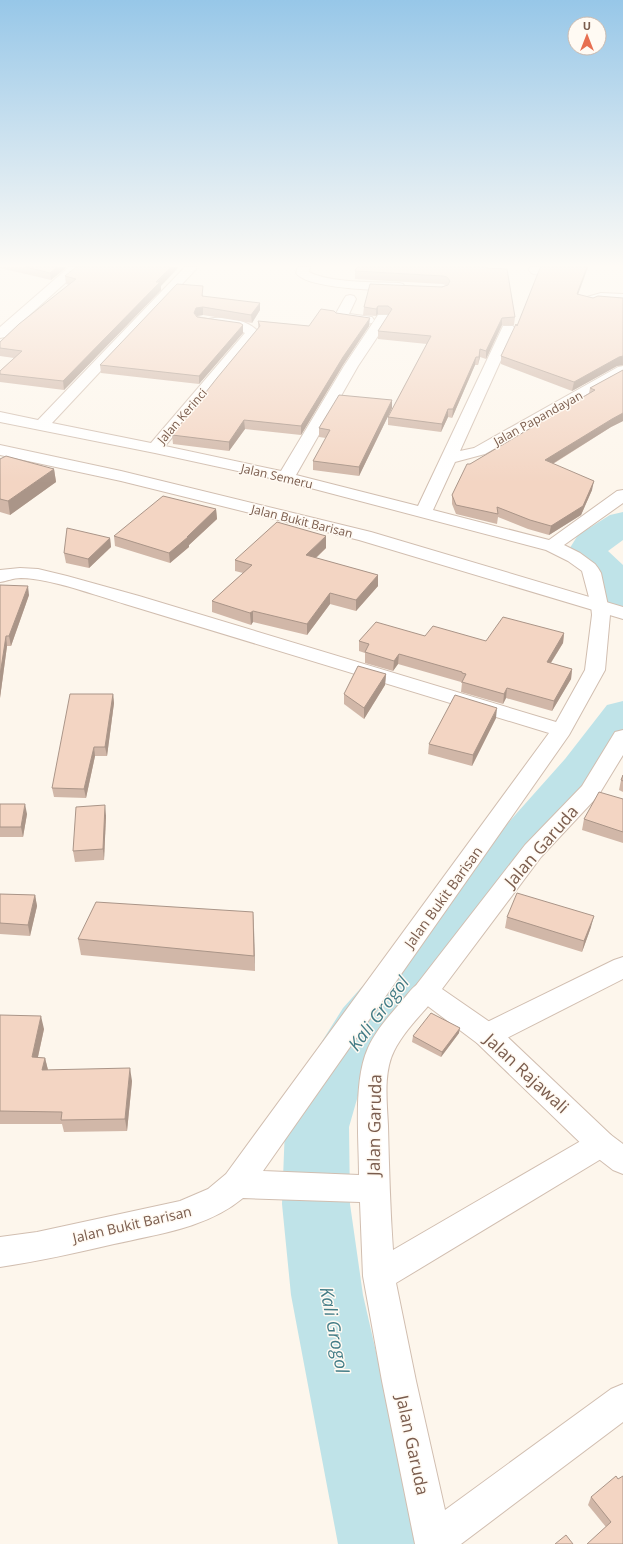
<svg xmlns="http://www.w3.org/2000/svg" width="623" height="1544" font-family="'Open Sans',sans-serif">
  <rect width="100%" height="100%" fill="#fdf6ec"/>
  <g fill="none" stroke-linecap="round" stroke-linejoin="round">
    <g fill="#bfe3e8" fill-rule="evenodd">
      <polygon points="623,512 623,540 608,551 623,565 623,607 608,604 595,582 577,566 568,551 578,535 610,515"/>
      <polygon points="623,701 623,748 599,781 385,1042 361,1085 349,1127 350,1204 363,1295 420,1544 338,1544 291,1295 282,1204 285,1127 300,1080 309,1062 343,1008 565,759 607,705"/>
    </g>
    <defs>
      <g id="minor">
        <path d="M185,267H198L52,423L151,443L245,333L235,328L209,325L207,322L209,319C225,315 250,320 259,333L165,446L281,471L344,366L378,315H388L390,318L358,366L296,475L418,506L503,326H513L515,329L460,451L474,448L618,367L623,366V376L485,454L455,462L433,510L549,540L617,491L623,490V503L564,545L580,553L595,564L598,568L601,573L610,615L605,670L569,735L263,1171L359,1175C359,1138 353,1081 368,1048C376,1030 389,1016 402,1001C413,988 417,978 435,984L439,991L435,998C421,1015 404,1031 394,1051C383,1073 387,1102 388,1126C389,1168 390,1209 393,1250L591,1135L601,1131L611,1135L616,1144L611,1153L396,1283L416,1381L445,1510L611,1389L623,1384V1422L461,1544H415L382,1381L363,1276L360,1202L243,1198C207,1228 158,1234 114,1244C76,1253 39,1261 0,1267V1237L37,1232L180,1201L208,1189L226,1174L549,733L125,604C94,595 53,579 21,578C13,578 7,581 0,582V570L20,568L38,569L67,576L139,596L556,722L585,670L592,615L591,605L582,571L568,561L546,550L284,481L155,453L0,422V412L38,420Z"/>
        <path d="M298,267H310L309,272C329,283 375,282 399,283L403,284L405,287L403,290L399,291C379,290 307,289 296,273Z"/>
        <path d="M530,267H542L543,271L541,274C536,275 532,275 529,270Z"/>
        <polygon points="601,293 623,294 623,302 602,301 592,304 587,303 586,300 587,297"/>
        <polygon points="350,295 354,296 356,299 349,314 372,317 374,320 372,323 367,324 336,320 334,317 344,299 346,296"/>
        <polygon points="623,957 623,979 497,1043 487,1046 477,1043 473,1035 477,1027 614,960"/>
      </g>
      <g id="tertiary">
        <polygon points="69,267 83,267 5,337 0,338 0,327"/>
        <polygon points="0,445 121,471 371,532 623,607 623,619 359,540 121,481 0,455"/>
        <polygon points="623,730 623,755 598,796 541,857 442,989 497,1027 611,1135 623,1144 623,1174 613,1170 591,1153 477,1043 417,998 413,991 417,984 525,845 582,786 615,732"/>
      </g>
    </defs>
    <use href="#minor" stroke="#d1beb0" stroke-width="2"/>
    <use href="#tertiary" stroke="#d1beb0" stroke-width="2"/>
    <use href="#minor" fill="#fff" fill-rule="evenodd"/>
    <use href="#tertiary" fill="#fff" fill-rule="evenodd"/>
  </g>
  <g fill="#d1b7a8">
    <polygon points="0,267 67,267 51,280 0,268"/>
    <polygon points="541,267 588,267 578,295 593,298 623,298 623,365 617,366 572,391 501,364 501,356 517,326"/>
    <polygon points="486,268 515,317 514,325 502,325 486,359 480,357 478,365 475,365 452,418 448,417 441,432 388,425 388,417 427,344 378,339 378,331 389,314 378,314 376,316 363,315 364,307 447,285 446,285 442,284 355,279 355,271"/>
    <polygon points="65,276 161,286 161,290 64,390 0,382 0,371 14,358 0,356 0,342 69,285 66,284"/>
    <polygon points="203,294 203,296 260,310 252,323 203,315 197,316 243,325 243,333 199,384 101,373 100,365"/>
    <polygon points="336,313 369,326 343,365 301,435 245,429 229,451 173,444 172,435 258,328 258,321 309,326"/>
    <polygon points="623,370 623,421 611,427 553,464 592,490 581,515 549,535 528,529 498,517 497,524 456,514 452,504 452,495 470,464 589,393 590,388"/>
    <polygon points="392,400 392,408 359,476 313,470 313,461 326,438 319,437 319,428"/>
    <polygon points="0,459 54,469 56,482 10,515 0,512"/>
    <polygon points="216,509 217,519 189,545 189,547 170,563 115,546 114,536"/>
    <polygon points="110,538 111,547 89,568 66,563 64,553"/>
    <polygon points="326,548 316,558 378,575 378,586 356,611 330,604 307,635 253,622 251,625 212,612 212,601 243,573 235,571 235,560"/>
    <polygon points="0,585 29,595 11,646 7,646 0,698"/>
    <polygon points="564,633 563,643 551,663 572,669 571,679 552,711 506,698 503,704 461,692 462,683 461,683 461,682 398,664 393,671 365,663 365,653 359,651 359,641 425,636 486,641"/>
    <polygon points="386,674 385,685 364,719 344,704 344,694"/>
    <polygon points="113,694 114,703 107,756 95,756 86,798 54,797 52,788"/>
    <polygon points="496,718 472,766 428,754 429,744"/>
    <polygon points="623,775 623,792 619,790 621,780"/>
    <polygon points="623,799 623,843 582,830 584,819"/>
    <polygon points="0,804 27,814 23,837 0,837"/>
    <polygon points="106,816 104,860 75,862 73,851"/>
    <polygon points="0,894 35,895 37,906 30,936 0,934"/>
    <polygon points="253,912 255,971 81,955 78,939"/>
    <polygon points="507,917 591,927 582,952 505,928"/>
    <polygon points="0,1015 44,1029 38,1057 45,1058 48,1070 132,1081 127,1131 64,1132 62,1124 0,1124"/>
    <polygon points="459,1033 441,1057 412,1042 413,1036"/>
    <polygon points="618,1479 623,1544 606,1527 588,1505 591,1497"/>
  </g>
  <g fill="#aa9588">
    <polygon points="57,267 67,267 51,280 50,273"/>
    <polygon points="171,267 179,267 161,286 161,290 64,390 63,381"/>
    <polygon points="587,267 588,267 575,302 577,294"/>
    <polygon points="260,303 260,310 252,323 251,315"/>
    <polygon points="378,306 378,314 376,316 376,309"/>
    <polygon points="203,307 203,315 197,316 194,313 196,308"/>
    <polygon points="370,318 369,326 343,365 301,435 301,426 343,357"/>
    <polygon points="502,318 502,325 486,359 486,351"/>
    <polygon points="243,325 243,333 199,384 199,376"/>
    <polygon points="480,349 480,357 478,365"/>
    <polygon points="623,356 623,365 617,366 572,391 574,382 619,357"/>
    <polygon points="476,357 475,365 452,418 453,409"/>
    <polygon points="392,400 392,408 359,476 359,467"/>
    <polygon points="448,409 448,417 441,432 442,424"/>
    <polygon points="623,413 623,421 611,427 544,469 545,460 612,419"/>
    <polygon points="244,420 245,429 229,451 229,442"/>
    <polygon points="54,469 56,482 10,515 8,501"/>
    <polygon points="594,481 592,490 581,515 549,535 551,526"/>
    <polygon points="216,509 217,519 189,545 189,547 170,563 169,553"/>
    <polygon points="326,536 326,548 306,567 306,555"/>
    <polygon points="110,538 111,547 89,568 88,559"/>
    <polygon points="378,575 378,586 356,611 356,600"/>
    <polygon points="28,586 29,595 11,646 9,636"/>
    <polygon points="330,593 330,604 307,635 307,624"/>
    <polygon points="253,611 253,622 251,625 250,613"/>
    <polygon points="564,633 563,643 545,672 547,662"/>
    <polygon points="6,636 7,646 0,698 0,675"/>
    <polygon points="399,654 398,664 393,671 394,661"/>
    <polygon points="572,669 571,679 552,711 554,701"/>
    <polygon points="386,674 385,685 364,719 364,708"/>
    <polygon points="507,688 506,698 503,704 504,694"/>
    <polygon points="113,694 114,703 107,756 105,747"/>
    <polygon points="497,708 496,718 472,766 473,755"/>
    <polygon points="94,747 95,756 86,798 84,789"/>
    <polygon points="25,804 27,814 23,837 21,827"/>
    <polygon points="105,805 106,816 104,860 103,849"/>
    <polygon points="35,895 37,906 30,936 28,925"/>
    <polygon points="253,912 254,927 255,971 254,956"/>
    <polygon points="594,916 591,927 582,952 584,941"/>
    <polygon points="41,1016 44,1029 35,1070 32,1057"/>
    <polygon points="460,1028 459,1033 441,1057 442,1052"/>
    <polygon points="45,1058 48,1070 42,1070"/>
    <polygon points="130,1068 132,1081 127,1131 125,1119"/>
  </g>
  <g fill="#f3d5c3" stroke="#aa9588">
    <polygon points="26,267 57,267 50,273"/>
    <polygon points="76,267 171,267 156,282 160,282 63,381 0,374 0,371 22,351 0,348 0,342 19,324 76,279 65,276"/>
    <polygon points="357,267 486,267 486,268 507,269 515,317 502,318 486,351 480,349 479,357 476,357 453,409 448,409 442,424 388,417 431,336 378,331 392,309 388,306 378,306 376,309 364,307 370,284 442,287 448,285 450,281 447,277 443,276 355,271"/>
    <polygon points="541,267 587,267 577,294 593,298 598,296 623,298 623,356 619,357 574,382 501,356 516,324 517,326 540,268"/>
    <polygon points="177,284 203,286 202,296 260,303 251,315 203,307 196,308 194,313 197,317 240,323 243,325 199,376 100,365"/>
    <polygon points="321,309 334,311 336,313 370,318 343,357 301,426 244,420 229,442 172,435 217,378 260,326 258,321 309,326"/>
    <polygon points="623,370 623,413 612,419 545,460 594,481 583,506 551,526 530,520 497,507 498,514 456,505 452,495 467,464 470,464 595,390 590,388"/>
    <polygon points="339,395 392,400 359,467 313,461 330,430 319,428"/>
    <polygon points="6,456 54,469 8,501 0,499 0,459"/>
    <polygon points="163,496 216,509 187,537 188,537 169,553 114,536"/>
    <polygon points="277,522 326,536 306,555 378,575 356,600 330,593 307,624 253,611 250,613 212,601 252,565 235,560"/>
    <polygon points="67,528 110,538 88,559 64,553"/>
    <polygon points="0,585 28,586 9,636 6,636 0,675"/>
    <polygon points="503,617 564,633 547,662 572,669 554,701 507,688 504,694 462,682 466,674 462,673 462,672 399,654 394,661 365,652 369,644 359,641 376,622 425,636 433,626 486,641"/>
    <polygon points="358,666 386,674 364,708 344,694"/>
    <polygon points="70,694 113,694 105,747 94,747 84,789 52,788"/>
    <polygon points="455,695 497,708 473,755 429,744"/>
    <polygon points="623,775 623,781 621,780"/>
    <polygon points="599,792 623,799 623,832 584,819"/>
    <polygon points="0,804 25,804 21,827 0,827"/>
    <polygon points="105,805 103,849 73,851 76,807"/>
    <polygon points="517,893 594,916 584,941 507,917"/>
    <polygon points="0,894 35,895 28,925 0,923"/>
    <polygon points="96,902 253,912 254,956 78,939"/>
    <polygon points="431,1013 460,1028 442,1052 413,1036"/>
    <polygon points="0,1015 41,1016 32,1057 45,1058 42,1070 130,1068 125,1119 61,1120 62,1112 0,1111"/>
    <polygon points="616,1476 618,1479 623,1476 623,1544 587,1544 611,1522 591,1497"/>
    <polygon points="566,1535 573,1544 555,1544"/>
  </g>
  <linearGradient id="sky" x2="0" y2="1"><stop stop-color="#97c7e8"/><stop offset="0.55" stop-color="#fefbf6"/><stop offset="1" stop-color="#fefbf6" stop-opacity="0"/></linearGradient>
  <rect width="623" height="483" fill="url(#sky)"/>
  <g text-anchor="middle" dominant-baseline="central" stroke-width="3" stroke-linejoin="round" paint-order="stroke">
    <g font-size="12" fill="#7a5c4d" stroke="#fffaf3">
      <text transform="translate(182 416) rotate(-49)">Jalan Kerinci</text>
      <text transform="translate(538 418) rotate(-29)">Jalan Papandayan</text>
      <text transform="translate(277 476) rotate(13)">Jalan Semeru</text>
      <text transform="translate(302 521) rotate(14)">Jalan Bukit Barisan</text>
    </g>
    <g font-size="14" fill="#7a5c4d" stroke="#fffaf3">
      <text transform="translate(443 897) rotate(-54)">Jalan Bukit Barisan</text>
      <text transform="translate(132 1224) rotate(-13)">Jalan Bukit Barisan</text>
    </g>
    <g font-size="17" fill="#7a5c4d" stroke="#fffaf3">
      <text transform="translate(541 846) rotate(-49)">Jalan Garuda</text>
      <text transform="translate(527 1073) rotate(43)">Jalan Rajawali</text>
      <text transform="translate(374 1125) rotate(-89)">Jalan Garuda</text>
      <text transform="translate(413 1445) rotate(78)">Jalan Garuda</text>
    </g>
    <g font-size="18" font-style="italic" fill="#437c86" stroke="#fffaf3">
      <text transform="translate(378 1013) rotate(-53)">Kali Grogol</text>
      <text transform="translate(335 1330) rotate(79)">Kali Grogol</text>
    </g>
  </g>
  <g transform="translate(587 36)"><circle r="19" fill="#fffaf3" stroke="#cabbb1"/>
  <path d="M0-3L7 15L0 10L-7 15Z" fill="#e76f51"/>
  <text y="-6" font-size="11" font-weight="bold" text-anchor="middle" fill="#7a5c4d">U</text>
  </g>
</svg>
